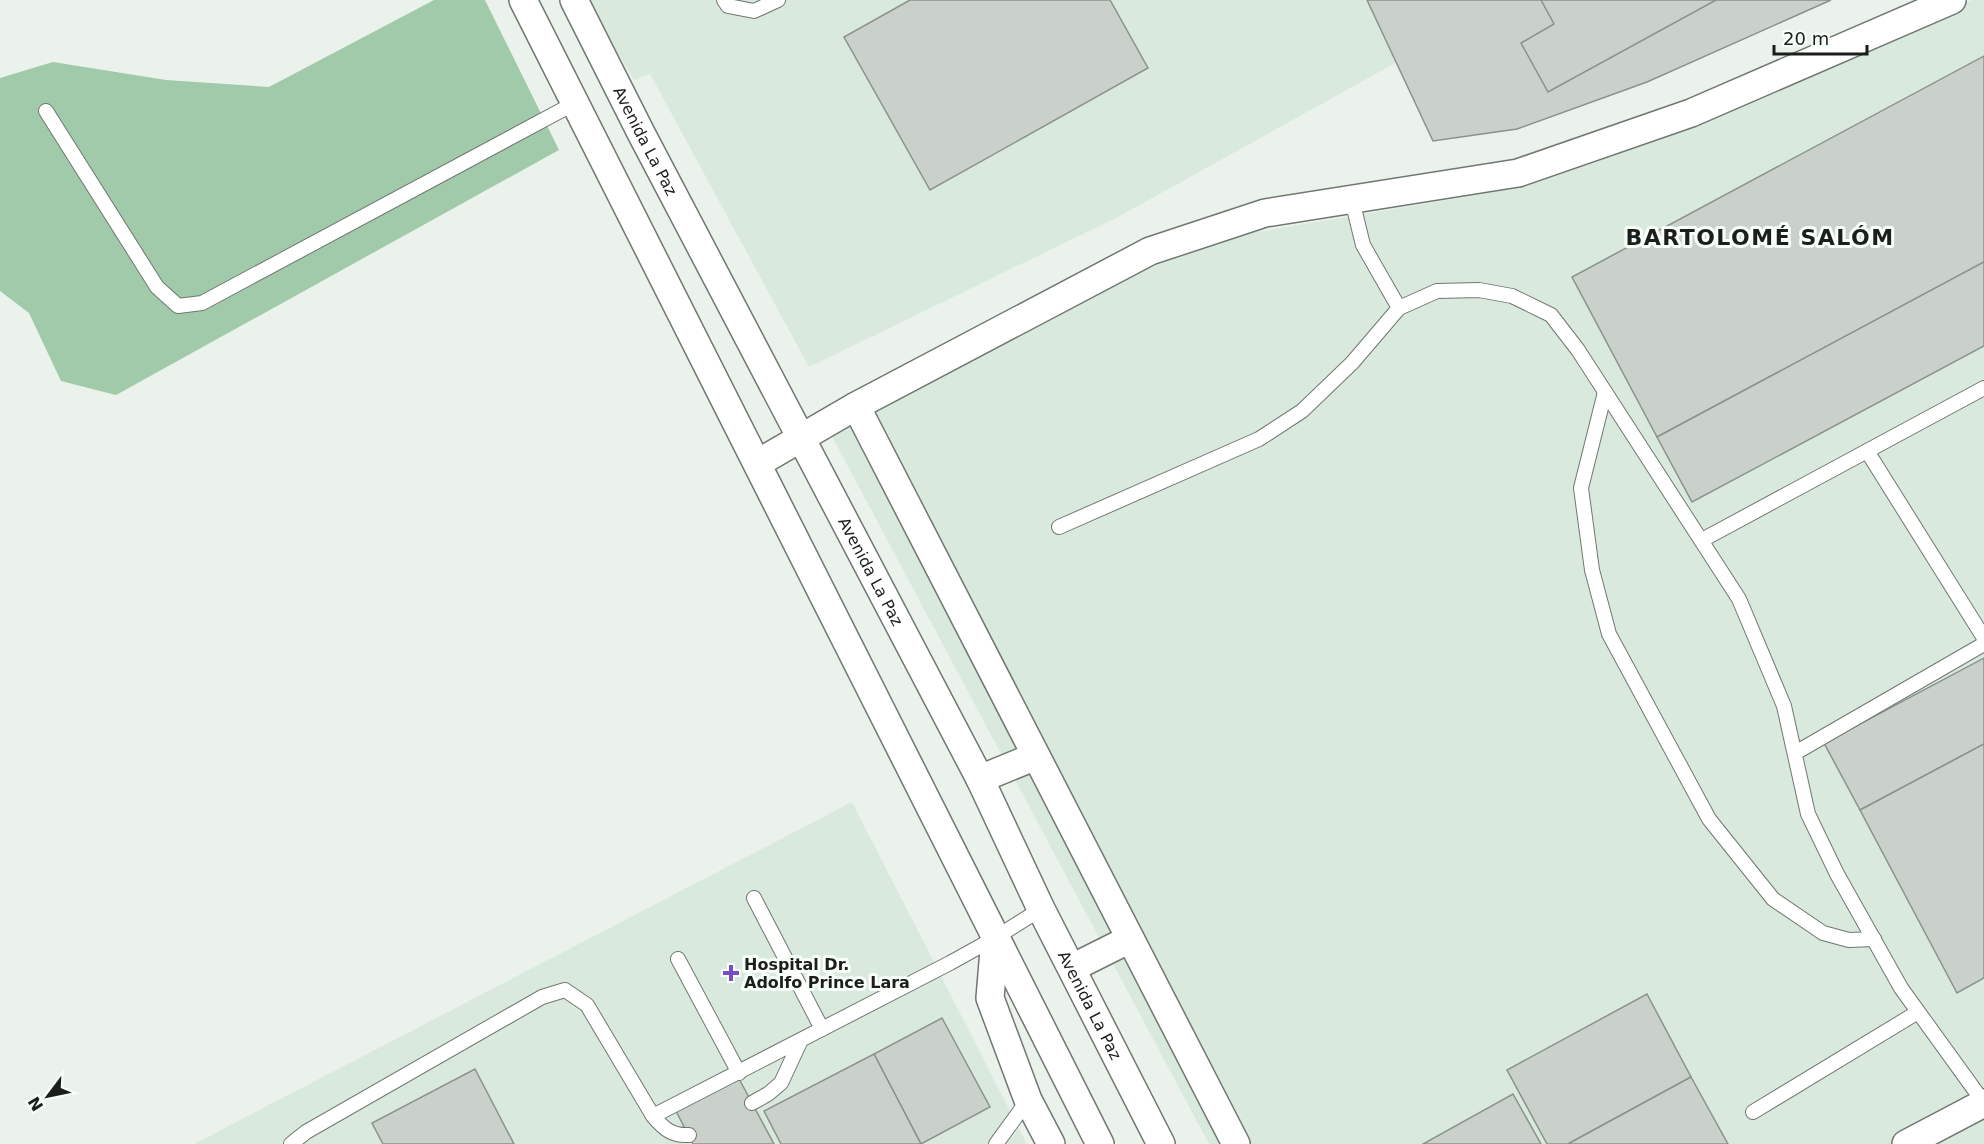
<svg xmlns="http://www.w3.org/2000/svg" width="1984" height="1144" font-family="'DejaVu Sans',sans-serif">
  <rect width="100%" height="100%" fill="#eaf2eb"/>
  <g fill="#dae9dd">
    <polygon points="586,0 1367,0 1397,62 1116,218 809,367 650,74 634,80"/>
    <polygon points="1972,0 1984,0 1984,1144 1209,1144 827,427 1077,294 1245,234 1506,190 1692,119"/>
    <polygon points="852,802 1027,1144 194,1144"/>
  </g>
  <polygon fill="#a1caaa" points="434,0 485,0 559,150 116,395 61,381 29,313 0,291 0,78 53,62 166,80 269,87"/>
  <g fill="#c9d1ca" stroke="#8a928b" stroke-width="1.5">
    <polygon points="910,0 1110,0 1148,68 930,190 844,37"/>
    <polygon points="1367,0 1831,0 1647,82 1517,129 1433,141"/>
    <polygon points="1541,0 1716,0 1548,92 1521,43 1554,24"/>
    <polygon points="1984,56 1984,262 1657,437 1572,277"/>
    <polygon points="1984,262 1984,346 1692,502 1657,437"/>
    <polygon points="1984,658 1984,744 1860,810 1824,743"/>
    <polygon points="1984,744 1984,978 1957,993 1860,810"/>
    <polygon points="1647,994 1691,1077 1568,1144 1547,1144 1507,1070"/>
    <polygon points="942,1018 990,1107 921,1144 874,1054"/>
    <polygon points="874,1054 921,1144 781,1144 764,1111"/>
    <polygon points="475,1069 514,1144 383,1144 372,1123"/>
    <polygon points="737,1075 774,1144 693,1144 675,1109"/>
    <polygon points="1691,1077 1728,1144 1568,1144"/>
    <polygon points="1513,1094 1541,1144 1423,1144"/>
  </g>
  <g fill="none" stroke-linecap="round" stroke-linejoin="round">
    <defs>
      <g id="lane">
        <polyline points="724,0 728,6 754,11 778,0"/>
        <polyline points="46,111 157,287 178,306 202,303 575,103"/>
        <polyline points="1352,200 1363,245 1399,308 1437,291 1479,290 1512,296 1551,315 1578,350 1739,599 1784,706 1808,814 1837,874 1901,988 1984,1103"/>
        <polyline points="1605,392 1581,488 1592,570 1609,634 1709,819 1773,899 1823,933 1849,940 1874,939"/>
        <polyline points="1867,451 1984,638"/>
        <polyline points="1059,527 1259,439 1302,411 1352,363 1399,308"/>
        <polyline points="1702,540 1984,388"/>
        <polyline points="1795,753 1984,644"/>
        <polyline points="754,898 822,1029"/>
        <polyline points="678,959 739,1073"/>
        <polyline points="752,1103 768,1094 781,1083 801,1040"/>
        <polyline points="1753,1112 1918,1012"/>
        <path d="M653,1116C664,1129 672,1136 689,1135"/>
        <polyline points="291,1144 306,1132 542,997 565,990 587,1005 653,1116 950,963 995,938 1041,909"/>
        <polyline points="996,1144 1028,1100"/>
      </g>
      <g id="street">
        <polyline points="523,0 1100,1144"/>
        <path id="s1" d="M574,0L641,133L980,779L1041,909L1161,1144"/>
        <polyline points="856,406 1236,1144"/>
        <polyline points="758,463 856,406 1150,251 1265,213 1518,173 1691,113 1952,0"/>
        <polyline points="980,779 1036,756"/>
        <polyline points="995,938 990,998 1028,1100 1051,1144"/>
        <polyline points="1072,968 1130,939"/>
        <polyline points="1906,1144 1984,1103"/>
      </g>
    </defs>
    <use href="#lane" stroke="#707771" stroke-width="16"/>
    <use href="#street" stroke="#707771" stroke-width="30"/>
    <use href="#lane" stroke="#fff" stroke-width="14"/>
    <use href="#street" stroke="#fff" stroke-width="27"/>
  </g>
  <path fill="#7a4dc6" stroke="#f8fff9" stroke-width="2" d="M728 964h6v6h6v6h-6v6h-6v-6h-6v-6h6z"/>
  <g text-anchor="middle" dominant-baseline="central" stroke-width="6" stroke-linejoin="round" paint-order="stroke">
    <g font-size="16" fill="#1b1e1b" stroke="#f8fff9">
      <text stroke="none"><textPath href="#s1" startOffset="158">Avenida La Paz</textPath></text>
      <text stroke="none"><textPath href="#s1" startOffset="644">Avenida La Paz</textPath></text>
      <text stroke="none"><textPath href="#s1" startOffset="1130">Avenida La Paz</textPath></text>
    </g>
    <g font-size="16" font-weight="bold" fill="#1b1e1b" stroke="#f8fff9" text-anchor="start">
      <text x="744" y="964">Hospital Dr.<tspan x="744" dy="18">Adolfo Prince Lara</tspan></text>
    </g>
    <g font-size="22" font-weight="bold" letter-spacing="1.5" fill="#1b1e1b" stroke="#f8fff9">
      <text x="1760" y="237">BARTOLOMÉ SALÓM</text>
    </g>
  </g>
  <g transform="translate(48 1096) rotate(238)" stroke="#f8fff9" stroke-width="4.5" paint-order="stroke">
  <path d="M0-4.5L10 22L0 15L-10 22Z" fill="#1b1e1b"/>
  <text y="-9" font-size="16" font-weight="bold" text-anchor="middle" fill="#1b1e1b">N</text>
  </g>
  <path d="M1774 45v9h93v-9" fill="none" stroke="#1b1e1b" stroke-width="3"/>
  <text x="1783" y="45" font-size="18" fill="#1b1e1b" stroke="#f8fff9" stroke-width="4.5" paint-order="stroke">20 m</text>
</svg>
